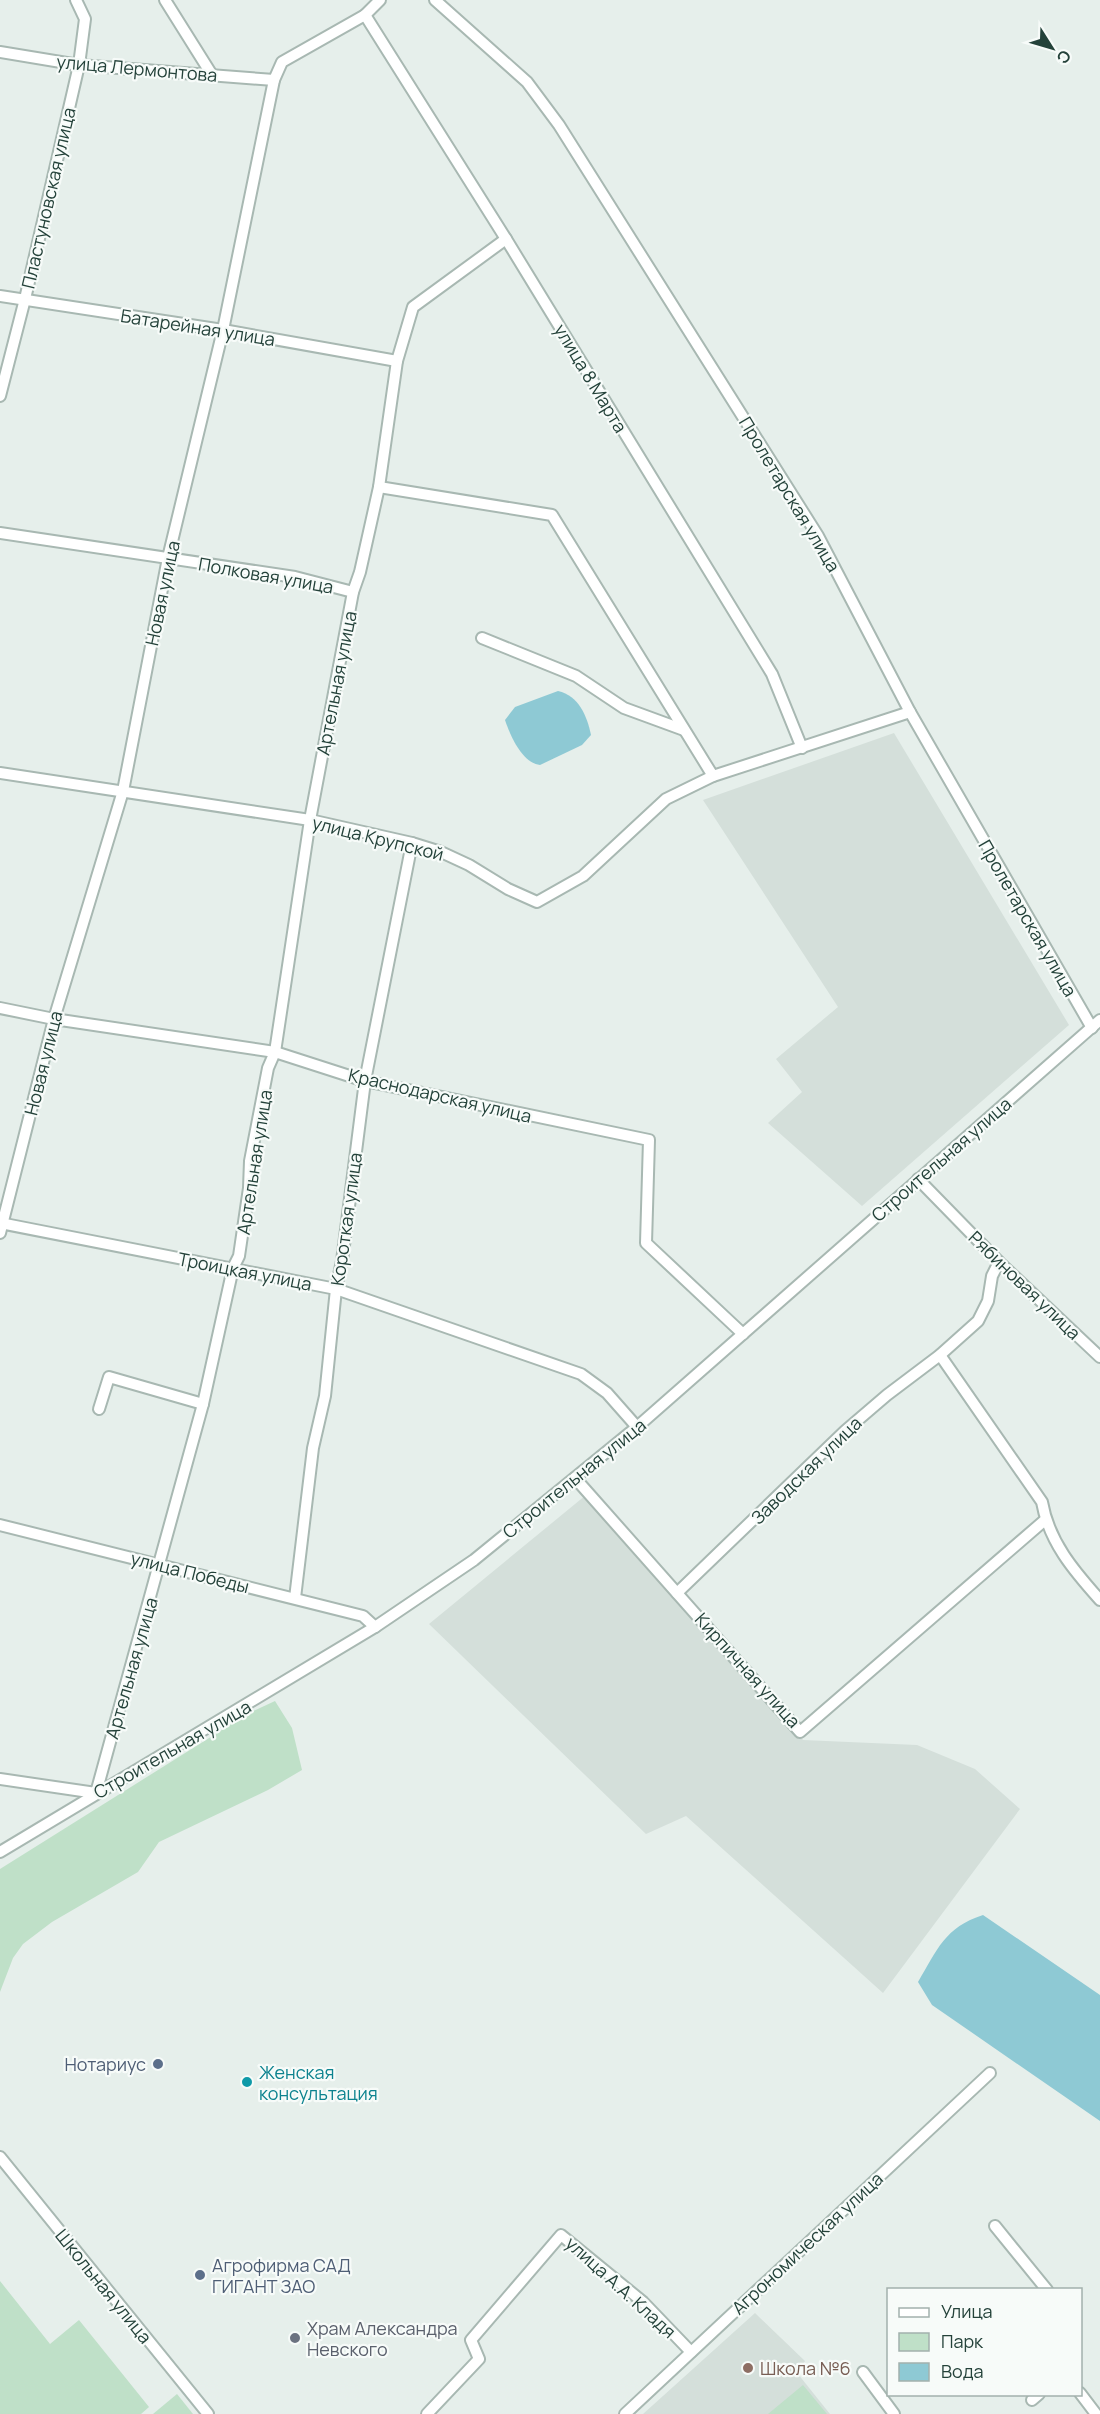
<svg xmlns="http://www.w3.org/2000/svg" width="1100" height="2414" font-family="Manrope,sans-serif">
  <rect width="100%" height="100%" fill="#e6efeb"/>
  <g fill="#d4dfda">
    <polygon points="894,733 1069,1025 862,1206 768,1123 802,1092 776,1059 838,1007 703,800"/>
    <polygon points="586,1495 803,1740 917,1745 975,1769 1020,1809 883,1993 686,1816 646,1834 429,1624"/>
    <polygon points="755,2313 805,2361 798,2374 830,2414 643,2414"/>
  </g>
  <g fill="#bfe0c8">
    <polygon points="275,1701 292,1728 302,1770 268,1790 159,1842 138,1872 52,1922 23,1944 13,1958 0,1992 0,1869 249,1713"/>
    <polygon points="0,2281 50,2344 79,2320 149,2407 141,2414 0,2414"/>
    <polygon points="803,2385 827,2414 768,2414"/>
    <polygon points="177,2394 193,2414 153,2414"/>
  </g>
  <g fill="#8ec9d4">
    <path d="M558,691C579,696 587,716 591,735L582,745L540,765C522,763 510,735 505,720L515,707Z"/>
    <path d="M983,1915L1100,1995V2121L932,2005L918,1982C937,1950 945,1927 983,1915Z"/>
  </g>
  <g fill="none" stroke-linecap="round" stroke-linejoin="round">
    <defs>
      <g id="minor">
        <polyline points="165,0 212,75"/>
        <polyline points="435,0 527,82 559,125 818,536 910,712 1092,1028"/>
        <polyline points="365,15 506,239 772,674 802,748"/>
        <polyline points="0,52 79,65 274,80"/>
        <polyline points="0,296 223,330 397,361"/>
        <polyline points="0,396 25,299 79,65 85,19 76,0"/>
        <polyline points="379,487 552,515 713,776"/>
        <polyline points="0,533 295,577 353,592"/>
        <polyline points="482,638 576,676 624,708 684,730"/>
        <polyline points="0,773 310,820 412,843 441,852 469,865 508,889 537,902 583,876 666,799 713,776 910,712"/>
        <polyline points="0,1008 54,1019 275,1052 365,1081 649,1140 646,1243 743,1334"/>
        <polyline points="918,1179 999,1262 1100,1357"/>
        <polyline points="0,1223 336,1289 581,1374 607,1393 637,1427"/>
        <polyline points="0,1233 54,1019 123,791 168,558 223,330 274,80 282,62 365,15 380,0"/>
        <path d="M940,1355L1042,1502C1049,1542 1074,1571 1100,1600"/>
        <polyline points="99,1409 109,1377 203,1404"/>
        <polyline points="575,1478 800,1732 1045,1520"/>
        <polyline points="0,1525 363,1616 375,1627"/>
        <polyline points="677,1593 845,1431 887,1395 940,1355 978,1321 988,1301 992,1276 999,1262"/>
        <polyline points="295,1598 313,1448 325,1396 336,1289 342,1261 365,1081 412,843"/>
        <polyline points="0,1779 96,1793 203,1404 233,1268 239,1256 249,1188 250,1161 268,1068 275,1052 310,820 353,592 360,572 379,487 397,361 413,307 506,239"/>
        <polyline points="0,1852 375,1627 474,1560 637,1427 1100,1020"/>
        <polyline points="0,2157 208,2414"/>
        <polyline points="995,2226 1047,2290"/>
        <polyline points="863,2372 894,2414"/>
        <polyline points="1080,2393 1096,2414"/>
        <polyline points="1032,2400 1039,2394"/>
        <polyline points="427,2414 479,2359 471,2340 561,2235 643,2302 691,2352"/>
        <polyline points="625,2414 990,2073"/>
      </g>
    </defs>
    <use href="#minor" stroke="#a8b8b2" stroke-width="14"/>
    <use href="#minor" stroke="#fff" stroke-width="10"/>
  </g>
  <g fill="#5c6f8a" stroke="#f7fbf9" stroke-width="2">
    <circle cx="158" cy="2064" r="6"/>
    <circle cx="200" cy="2275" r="6"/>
  </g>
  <circle fill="#0f9aa8" stroke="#f7fbf9" stroke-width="2" cx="247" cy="2082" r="6"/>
  <circle fill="#6b7280" stroke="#f7fbf9" stroke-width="2" cx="295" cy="2338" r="6"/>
  <circle fill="#8d6e63" stroke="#f7fbf9" stroke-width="2" cx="748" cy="2368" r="6"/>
  <g text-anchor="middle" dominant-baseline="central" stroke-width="4.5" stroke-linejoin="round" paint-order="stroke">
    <g font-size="18" fill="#24423a" stroke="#f7fbf9">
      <text transform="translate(137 68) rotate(5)">улица Лермонтова</text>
      <text transform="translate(48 198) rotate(-77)">Пластуновская улица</text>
      <text transform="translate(198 327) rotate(9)">Батарейная улица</text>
      <text transform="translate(591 378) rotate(59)">улица 8 Марта</text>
      <text transform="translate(790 494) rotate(59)">Пролетарская улица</text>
      <text transform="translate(266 575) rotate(10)">Полковая улица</text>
      <text transform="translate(162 593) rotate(-78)">Новая улица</text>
      <text transform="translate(336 683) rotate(-79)">Артельная улица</text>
      <text transform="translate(378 838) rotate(14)">улица Крупской</text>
      <text transform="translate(1028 918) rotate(60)">Пролетарская улица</text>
      <text transform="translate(43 1063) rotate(-76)">Новая улица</text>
      <text transform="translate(440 1095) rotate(13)">Краснодарская улица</text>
      <text transform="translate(941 1159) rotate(-41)">Строительная улица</text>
      <text transform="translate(254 1162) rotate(-81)">Артельная улица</text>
      <text transform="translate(346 1219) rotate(-82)">Короткая улица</text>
      <text transform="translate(245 1271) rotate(11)">Троицкая улица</text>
      <text transform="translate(1025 1285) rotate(44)">Рябиновая улица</text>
      <text transform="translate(806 1470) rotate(-44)">Заводская улица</text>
      <text transform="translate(574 1478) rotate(-39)">Строительная улица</text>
      <text transform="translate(190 1572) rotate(14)">улица Победы</text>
      <text transform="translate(131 1668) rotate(-74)">Артельная улица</text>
      <text transform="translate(748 1670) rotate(48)">Кирпичная улица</text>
      <text transform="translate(172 1749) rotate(-30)">Строительная улица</text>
      <text transform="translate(807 2243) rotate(-43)">Агрономическая улица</text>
      <text transform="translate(104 2286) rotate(51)">Школьная улица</text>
      <text transform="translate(621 2287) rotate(42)">улица А.А. Кладя</text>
    </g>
    <g font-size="18" fill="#4e5e75" stroke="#f7fbf9" text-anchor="end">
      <text x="146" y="2064">Нотариус</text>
      <text x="212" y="2265" text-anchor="start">Агрофирма САД<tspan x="212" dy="21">ГИГАНТ ЗАО</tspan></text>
    </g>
    <g font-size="18" fill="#0d838f" stroke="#f7fbf9" text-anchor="start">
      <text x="259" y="2072">Женская<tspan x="259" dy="21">консультация</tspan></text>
    </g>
    <g font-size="18" fill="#5b616d" stroke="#f7fbf9" text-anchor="start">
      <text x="307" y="2328">Храм Александра<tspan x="307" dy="21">Невского</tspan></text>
    </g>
    <g font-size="18" fill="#785e54" stroke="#f7fbf9" text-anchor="start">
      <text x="760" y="2368">Школа №6</text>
    </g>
  </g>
  <rect x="887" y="2288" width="195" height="108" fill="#f7fbf9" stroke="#a3b1ad" stroke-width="1.5"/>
  <rect x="899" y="2308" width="30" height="9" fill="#ffffff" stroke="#a3b1ad" stroke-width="1.5"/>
  <text x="941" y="2318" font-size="18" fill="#24423a">Улица</text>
  <rect x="899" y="2333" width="30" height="18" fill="#bfe0c8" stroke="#a3b1ad" stroke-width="1.5"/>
  <text x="941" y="2348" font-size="18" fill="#24423a">Парк</text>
  <rect x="899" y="2363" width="30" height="18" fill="#8ec9d4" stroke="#a3b1ad" stroke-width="1.5"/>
  <text x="941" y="2378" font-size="18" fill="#24423a">Вода</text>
  <g transform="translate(1052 48) rotate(127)" stroke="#f7fbf9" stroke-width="4.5" paint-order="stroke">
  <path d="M0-4.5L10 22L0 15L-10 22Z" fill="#24423a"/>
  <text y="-9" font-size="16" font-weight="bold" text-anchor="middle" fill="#24423a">С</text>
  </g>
</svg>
